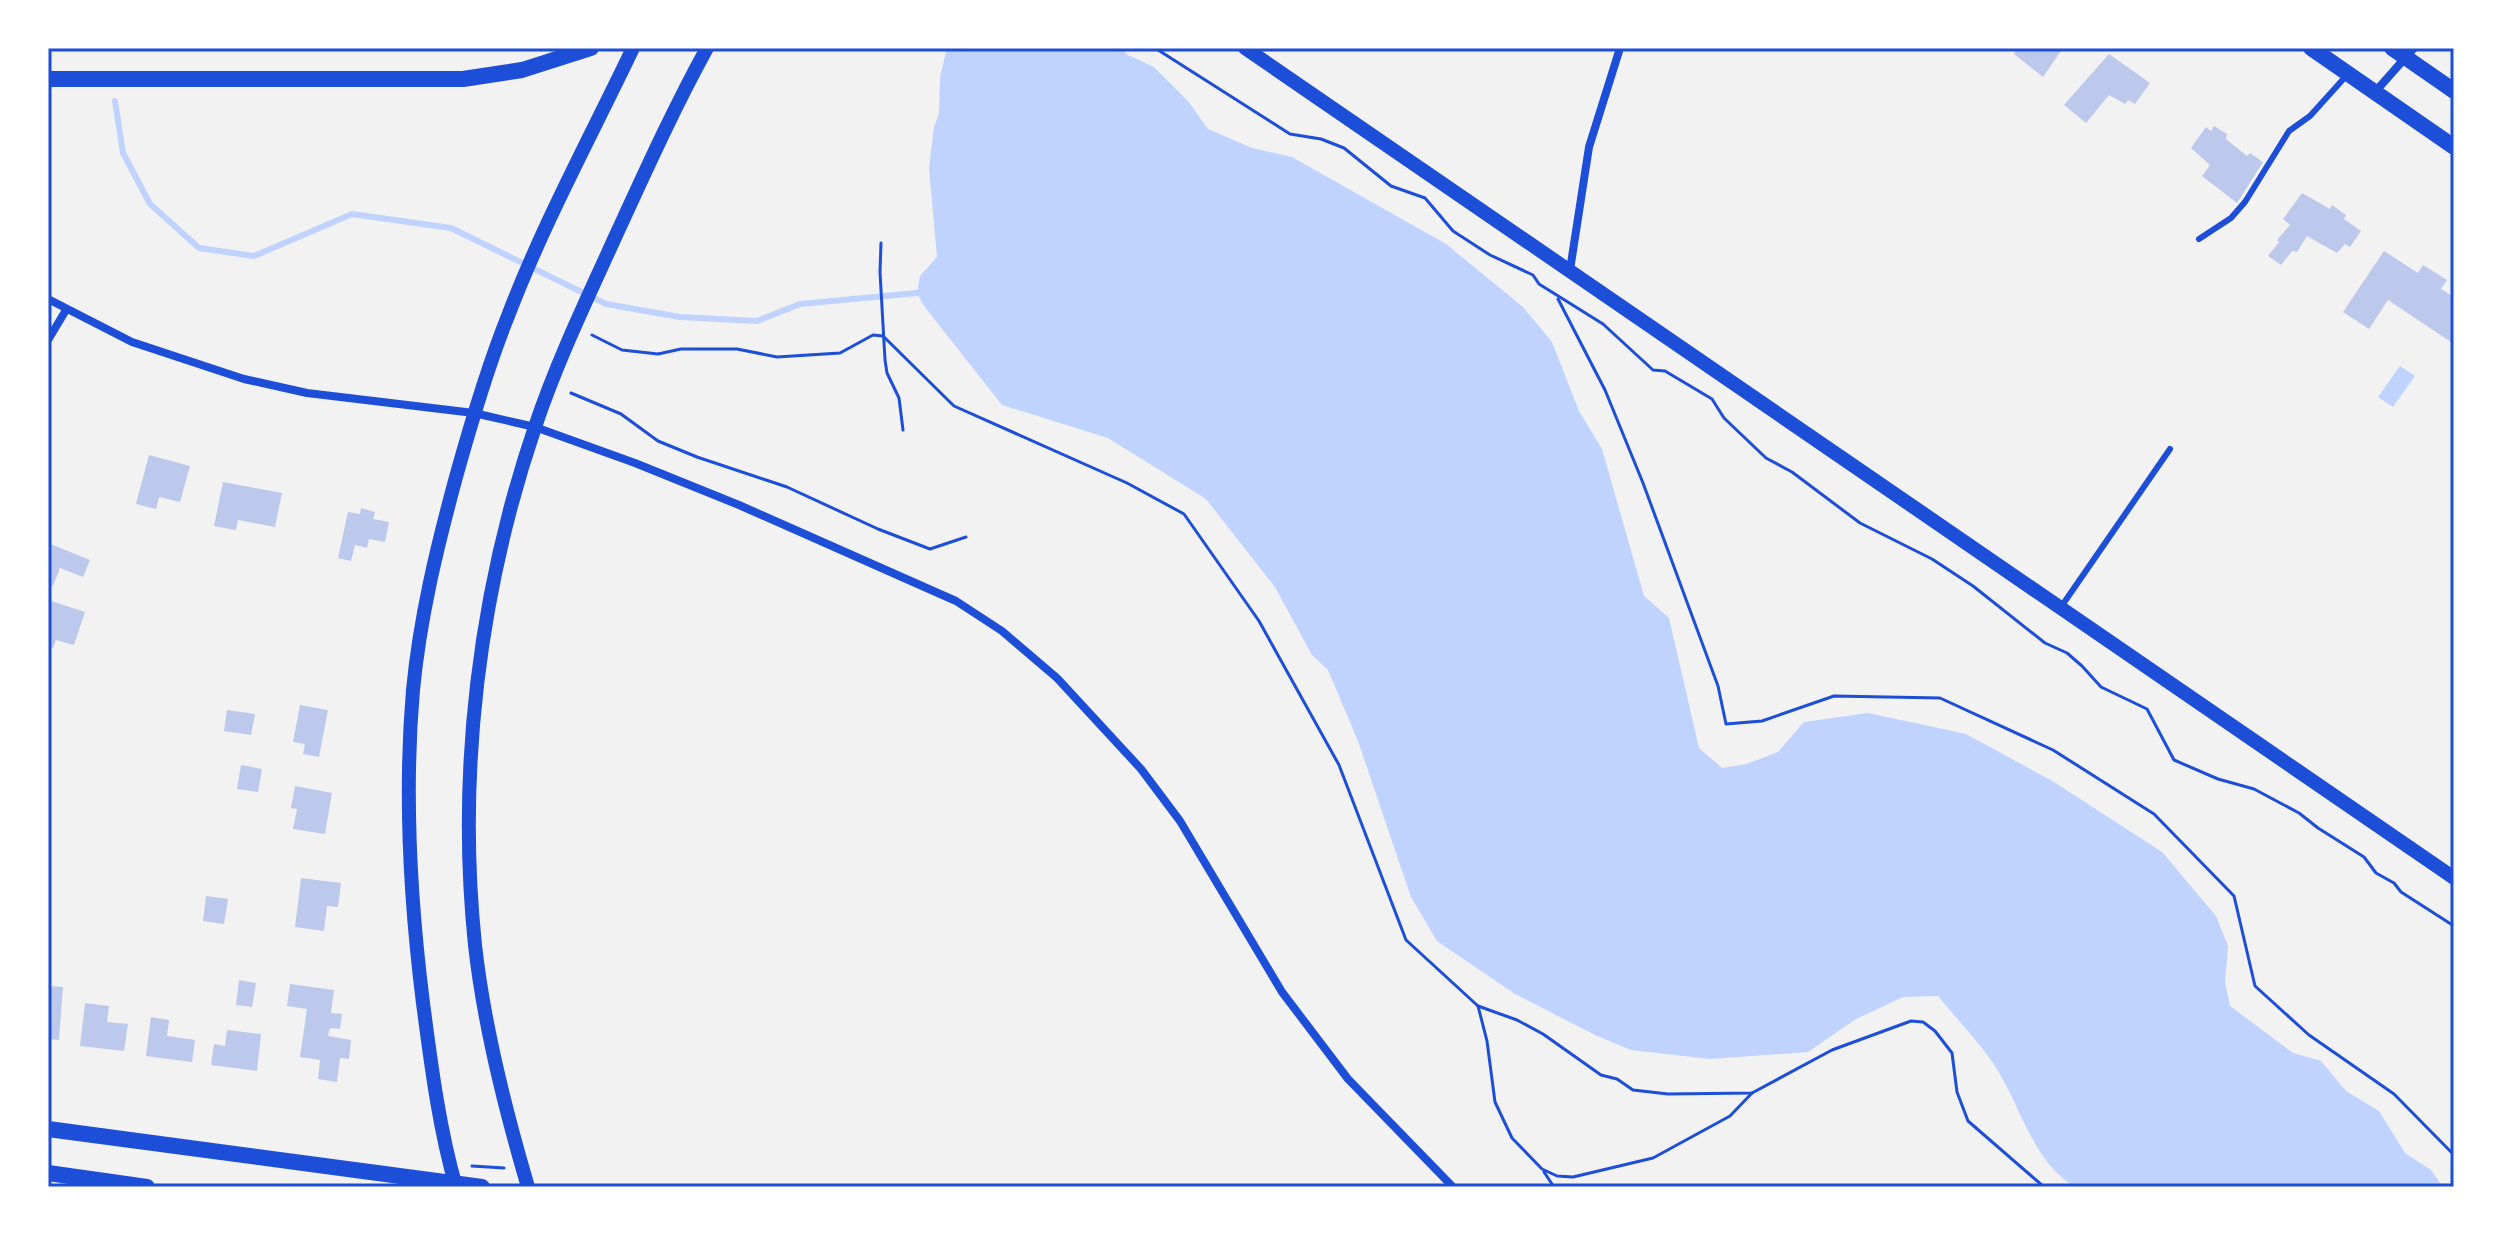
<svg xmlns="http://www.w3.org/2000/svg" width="2502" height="1235" font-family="Merriweather,serif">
  <rect width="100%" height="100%" fill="#f2f2f2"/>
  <g fill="#bfd3fe">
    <path d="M947,48H1121L1128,55L1154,67L1188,101L1208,129L1252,148L1292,157L1446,244L1523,307L1552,342L1579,411L1602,449L1644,596L1669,618L1699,748L1722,768L1747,764L1778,752L1804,722L1868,713L1966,734L2054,782L2162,852L2216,916L2228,946L2225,982L2230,1006L2293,1053L2321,1061L2346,1091L2379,1111L2405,1153L2431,1170L2443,1187H2075C2030,1159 2021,1104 1993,1063C1977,1040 1956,1018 1938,996L1903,997L1856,1019L1808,1052L1710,1059L1631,1050L1595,1035L1515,994L1437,941L1411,897L1358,741L1328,670L1312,655L1275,587L1206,499L1108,438L1002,405L924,306L917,293L920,276L937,257L929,168L934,127L939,113L940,77Z"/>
    <polygon points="2400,366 2415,376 2393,407 2378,397"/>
  </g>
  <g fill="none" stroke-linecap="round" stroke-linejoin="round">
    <polyline stroke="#bfd3fe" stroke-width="6" points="115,101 123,153 150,204 199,248 254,256 352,214 451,228 606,304 680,317 757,321 800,304 917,293"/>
  </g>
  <g fill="#bdc9ec">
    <polygon points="2017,48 2063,48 2043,77 2014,54"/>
    <polygon points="2109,54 2150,83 2135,104 2128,100 2125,104 2109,95 2086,123 2064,105"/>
    <polygon points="2214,126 2227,134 2226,139 2247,156 2250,153 2263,162 2237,203 2202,176 2210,165 2191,148 2206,127 2211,131"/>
    <polygon points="2302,193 2330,209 2332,205 2346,215 2344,219 2361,231 2350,247 2345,244 2337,253 2307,236 2297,252 2292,251 2281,265 2268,256 2279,242 2277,240 2290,225 2283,219"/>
    <polygon points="2384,251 2418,273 2423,265 2447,280 2441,289 2454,297 2454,344 2388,300 2369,329 2343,312"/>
    <polygon points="149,455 190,466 180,502 159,497 156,509 136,504"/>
    <polygon points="223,482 282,493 275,527 238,520 236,530 214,526"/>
    <polygon points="361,508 375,512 373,519 389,522 385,542 369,539 367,548 355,545 351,561 338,558 348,512 360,514"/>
    <polygon points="48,543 90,560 83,577 60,568 53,586 48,584"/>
    <polygon points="48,600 85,612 74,645 56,640 53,648 48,647"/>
    <polygon points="300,705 328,710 319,757 303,754 305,744 293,742"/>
    <polygon points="227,710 255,714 251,735 224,731"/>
    <polygon points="241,765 262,769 258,792 237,789"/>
    <polygon points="295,786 332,793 325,834 293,829 297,809 291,808"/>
    <polygon points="301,878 341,883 338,907 327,906 324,931 295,927"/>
    <polygon points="206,896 228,899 224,924 203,921"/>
    <polygon points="239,980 256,983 252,1007 236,1005"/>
    <polygon points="290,984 334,990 331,1013 342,1014 340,1029 330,1028 328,1036 351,1040 349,1059 340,1058 337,1082 318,1079 320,1060 300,1057 307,1009 287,1006"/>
    <polygon points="48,986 63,987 59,1040 48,1039"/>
    <polygon points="85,1003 109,1006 107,1022 128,1024 124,1051 80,1046"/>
    <polygon points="151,1017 169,1020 167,1036 195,1040 192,1062 146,1056"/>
    <polygon points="227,1030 261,1034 257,1071 211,1065 214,1044 225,1046"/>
  </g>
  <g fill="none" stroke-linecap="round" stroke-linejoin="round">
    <g stroke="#1d4ed8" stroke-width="3">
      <polyline points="1155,48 1290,134 1321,139 1344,148 1391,186 1425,198 1453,231 1490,255 1533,275 1539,284 1603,324 1653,370 1665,371 1712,399 1724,418 1766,458 1792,472 1860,523 1932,559 1973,586 2045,643 2067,653 2082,666 2101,687 2147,709 2174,760 2218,779 2254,789 2299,813 2318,828 2364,857 2376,873 2394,883 2401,892 2454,926"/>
      <polyline points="881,243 880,272 885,360 887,373 899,398 903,430"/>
      <polyline points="1558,299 1605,390 1643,483 1718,686 1726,724 1762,721 1834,696 1940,698 2053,750 2154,814 2234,896 2255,986 2309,1035 2394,1094 2454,1155"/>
      <polyline points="592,335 622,350 658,354 681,349 737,349 777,357 840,353 873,335 883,336 954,406 1127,483 1184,514 1259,621 1339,765 1406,940 1478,1006 1517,1020 1543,1034 1601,1075 1617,1079 1633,1090 1668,1094 1752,1093 1832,1050 1911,1021 1923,1022 1935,1031 1952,1053 1957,1092 1968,1121 2044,1187"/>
      <polyline points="571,393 621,414 658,441 697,457 787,487 878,529 930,549 966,537"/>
      <polyline points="1478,1006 1487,1041 1495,1102 1512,1138 1542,1169 1557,1176 1573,1177 1653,1158 1730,1116 1752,1093"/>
      <polyline points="472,1166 504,1168"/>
      <polyline points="1544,1172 1554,1187"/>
    </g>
    <g stroke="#1d4ed8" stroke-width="6">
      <polyline points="2199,239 2231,218 2245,202 2289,131 2310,116 2347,75"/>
      <polyline points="2061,607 2170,449"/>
    </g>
    <g stroke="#1d4ed8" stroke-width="8">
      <polyline points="2375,92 2414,48"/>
      <polyline points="1570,270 1589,147 1620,48"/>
      <polyline points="48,299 132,342 244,379 307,393 474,413 535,427 635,463 739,505 956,601 1002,631 1057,678 1141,769 1180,821 1282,992 1348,1079 1453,1187"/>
      <polyline points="48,340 66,310"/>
    </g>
    <g stroke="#1d4ed8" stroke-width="14">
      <polyline points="1245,48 2454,878"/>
      <path d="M456,1187C439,1128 431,1064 423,1003C410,899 404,794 413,690C420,617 437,547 456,477C471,423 487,368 508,316C543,224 591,136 633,48"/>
      <path d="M528,1187C505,1109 484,1027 475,945C457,772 479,592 535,427C557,361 588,297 617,233C646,170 674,108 707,48"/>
    </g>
    <g stroke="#1d4ed8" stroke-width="16">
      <polyline points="2311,48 2454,147"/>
      <polyline points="2392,48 2454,91"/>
      <polyline points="48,79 463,79 522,70 591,48"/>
      <polyline points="48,1129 482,1187"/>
      <polyline points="48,1173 147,1187"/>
    </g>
  </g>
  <rect width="2502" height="1235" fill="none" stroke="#ffffff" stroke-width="100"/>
  <rect x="50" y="50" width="2402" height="1135" fill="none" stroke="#1d4ed8" stroke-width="3"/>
</svg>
